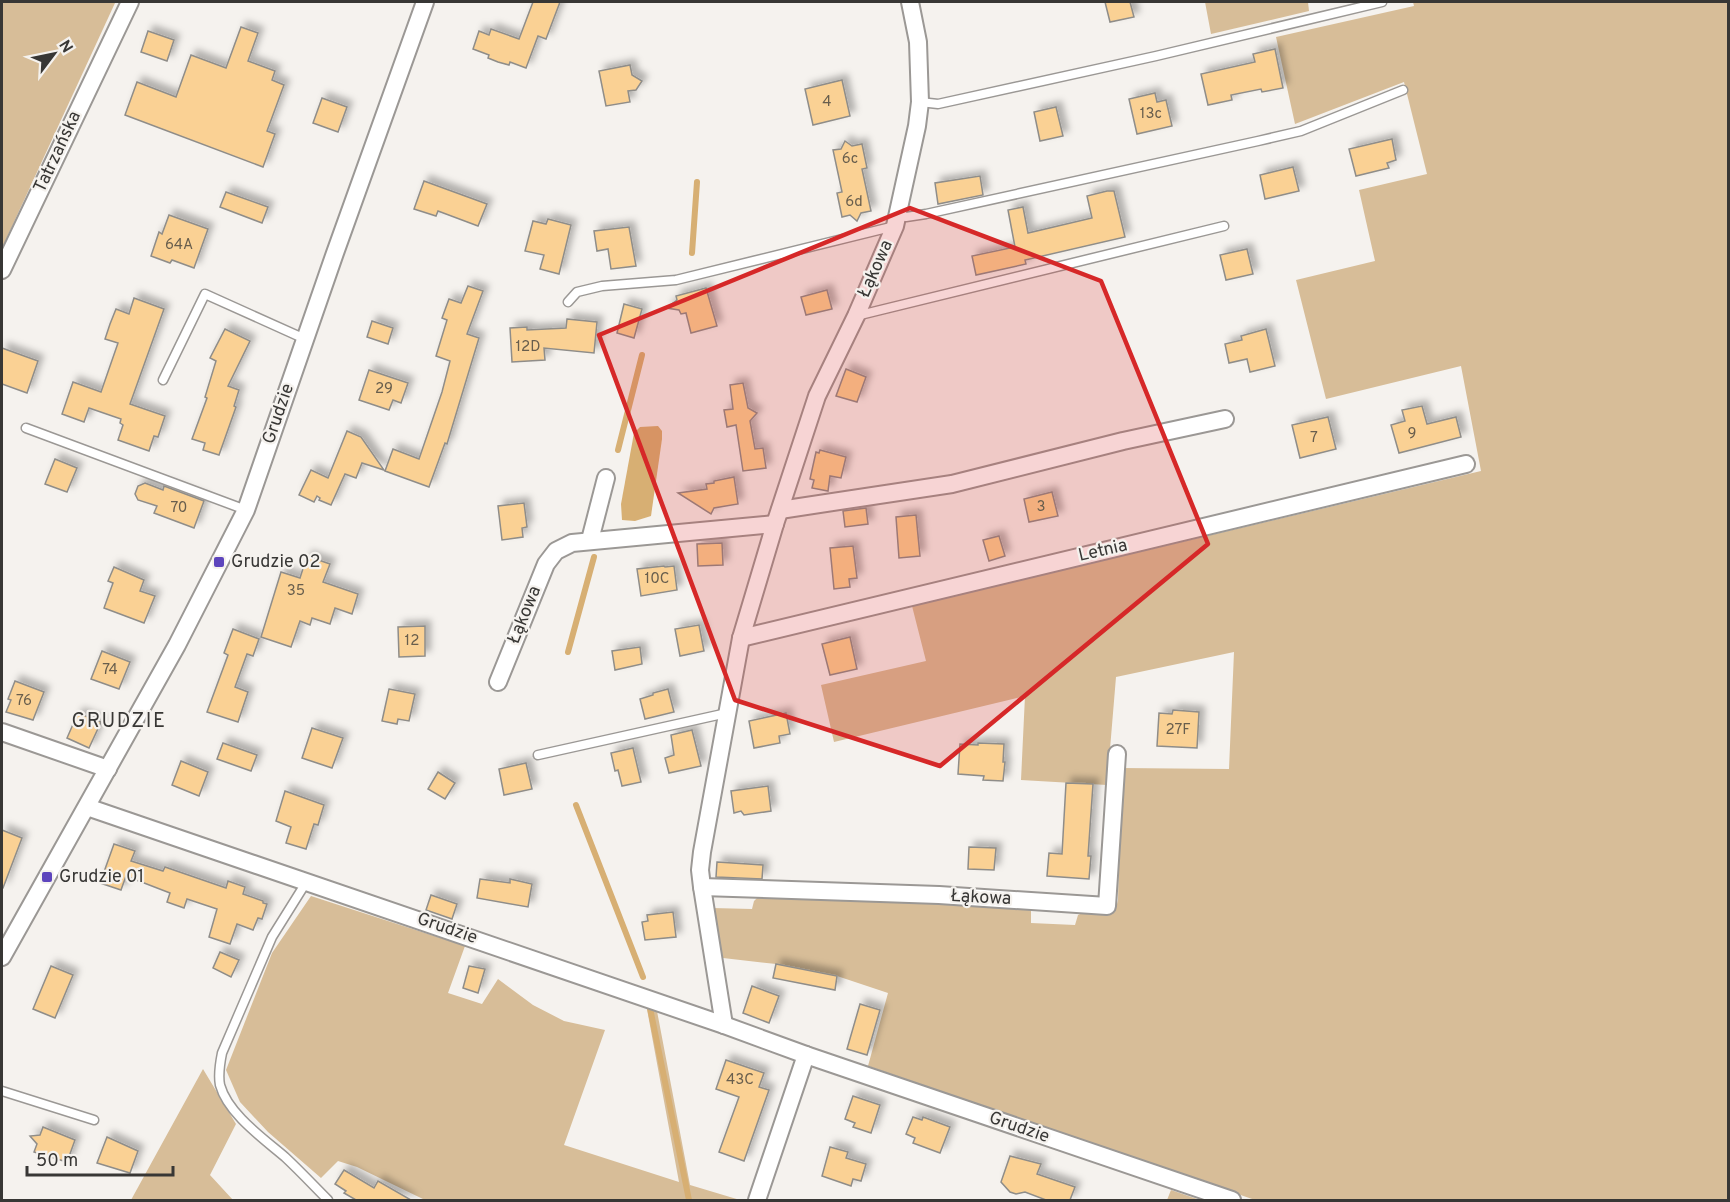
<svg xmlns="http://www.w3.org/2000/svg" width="1730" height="1202" font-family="Overpass,sans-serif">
  <defs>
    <filter id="shadow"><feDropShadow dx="5.5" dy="-5.5" stdDeviation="3" flood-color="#0004"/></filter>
  </defs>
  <rect width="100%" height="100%" fill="#f5f2ee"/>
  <g fill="#d7bd98">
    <polygon points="2,2 111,2 115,3 2,248"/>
    <polygon points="1205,2 1308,2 1309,11 1211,34"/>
    <polygon points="1413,2 1728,2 1728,1200 1255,1200 868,1066 888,993 837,976 776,964 723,958 712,908 752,909 754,901 761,894 1031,908 1031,923 1075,925 1078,915 1086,911 1115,912 1118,900 1121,768 1229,769 1234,652 1116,677 1107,785 1021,780 1025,696 834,742 821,685 926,661 912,606 1481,471 1461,366 1326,399 1296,280 1375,261 1359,190 1427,174 1404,82 1295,124 1276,37 1414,6"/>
    <polygon points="311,896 465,946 448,993 482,1004 498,979 533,1005 564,1021 605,1030 564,1145 679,1182 646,1004 657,1011 690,1185 740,1200 425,1200 357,1167 338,1161 321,1178 268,1132 240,1102 226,1070 272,953"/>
    <polygon points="203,1069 236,1124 210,1175 233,1200 131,1200"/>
    <polygon points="1171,1190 1200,1200 1167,1200"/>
  </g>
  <polygon fill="#d7af73" points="658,426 662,431 662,439 651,516 635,521 622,520 621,504 634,433 640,427"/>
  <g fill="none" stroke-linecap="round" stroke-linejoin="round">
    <g stroke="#d7af73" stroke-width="6">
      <polyline points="692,253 697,182"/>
      <polyline points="618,450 642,355"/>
      <polyline points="568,652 594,557"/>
      <polyline points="576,805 643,977"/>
      <polyline points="650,1008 689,1200"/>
    </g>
  </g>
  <g fill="#fad194" stroke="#8f8d89" stroke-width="1.5" filter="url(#shadow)">
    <polygon points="533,2 560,2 546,39 538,36 526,68 510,62 509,65 498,62 488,58 489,55 473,49 479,31 489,35 491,29 519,39"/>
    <polygon points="1105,2 1130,2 1134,17 1110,22"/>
    <polygon points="241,27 258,33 248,61 275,71 272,80 284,85 267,131 275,134 263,167 125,115 137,82 176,97 191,55 226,68"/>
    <polygon points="148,31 174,40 167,61 141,52"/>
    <polygon points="1275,49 1283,88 1262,92 1261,89 1231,95 1232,100 1208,105 1201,74 1255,62 1253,54"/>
    <polygon points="630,65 632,75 642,81 636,90 628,91 630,102 606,106 599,71"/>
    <polygon points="842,80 850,116 813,125 805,89"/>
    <polygon points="1155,93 1157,102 1166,100 1172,126 1137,134 1129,99"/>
    <polygon points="322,98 347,107 338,132 313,123"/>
    <polygon points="1056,107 1063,136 1040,141 1034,112"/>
    <polygon points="1392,139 1396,160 1387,163 1389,168 1356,176 1349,149"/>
    <polygon points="845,141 852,146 862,144 867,168 862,169 871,211 861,213 857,221 850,215 842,217 837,193 842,192 833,150 841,149"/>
    <polygon points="1293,167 1299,191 1265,199 1260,175"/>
    <polygon points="980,176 983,195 938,204 935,183"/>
    <polygon points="424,181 487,204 478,226 438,211 436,216 414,209"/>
    <polygon points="1107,191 1114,191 1125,237 1025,260 1026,264 976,275 972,256 1015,247 1008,210 1023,207 1028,233 1092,218 1087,196"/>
    <polygon points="226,192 268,207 262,223 220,207"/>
    <polygon points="169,215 208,229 194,268 172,260 170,263 151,256 159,232 162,234"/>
    <polygon points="548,219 571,225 559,274 540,269 544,255 525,251 533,221 546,224"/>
    <polygon points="629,227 636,266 611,269 608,249 597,251 594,231"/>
    <polygon points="1247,249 1253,274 1226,280 1220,255"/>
    <polygon points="468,286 483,291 467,334 479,338 447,444 445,443 429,487 385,471 393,449 419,459 442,392 450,361 436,356 447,320 442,318 449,299 461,303"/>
    <polygon points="706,288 717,326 691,333 686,313 681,314 679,310 666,308 677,300 676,296"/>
    <polygon points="827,290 832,309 806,315 801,297"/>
    <polygon points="134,298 164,309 130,404 165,416 158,437 154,436 149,451 118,440 123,425 120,423 121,419 89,408 84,422 62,414 73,382 101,392 118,343 105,339 110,324 116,309 129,314"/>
    <polygon points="624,304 642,309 634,338 617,333"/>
    <polygon points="567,319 597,322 594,353 544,348 545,360 512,362 510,328 527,327 527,330 566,328"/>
    <polygon points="372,321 393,328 388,344 367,337"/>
    <polygon points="225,329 250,341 228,386 239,390 234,406 236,407 219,455 203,450 205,443 192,439 207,398 205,397 216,361 210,358"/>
    <polygon points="1266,329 1275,366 1250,372 1247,359 1229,363 1225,344 1242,340 1241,336"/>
    <polygon points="2,348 38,361 27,393 2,384"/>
    <polygon points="846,369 866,377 857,402 836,396"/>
    <polygon points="369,370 408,383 401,403 393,400 389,410 359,400"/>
    <polygon points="743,383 748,408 757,413 750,421 755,449 763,448 766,468 743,471 736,425 727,427 724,410 733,409 730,385"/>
    <polygon points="1422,406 1427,424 1456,417 1461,437 1399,453 1391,425 1405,421 1402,410"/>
    <polygon points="1328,417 1336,449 1300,458 1292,425"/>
    <polygon points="347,431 361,437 384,470 362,463 356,478 345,474 331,505 319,500 320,498 317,496 314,502 299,495 311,470 328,478"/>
    <polygon points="820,450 846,457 841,478 830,476 828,491 812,488 814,480 810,479 816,452 819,453"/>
    <polygon points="55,459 77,468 67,492 45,484"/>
    <polygon points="734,477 738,504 714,508 711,514 678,493 707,489 706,484 714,483 714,481"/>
    <polygon points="145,483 163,490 164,486 204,501 194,528 154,513 157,506 138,500 135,494 138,486"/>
    <polygon points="1052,492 1058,516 1029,522 1024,499"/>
    <polygon points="524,503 527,527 522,528 523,537 502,540 498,506"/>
    <polygon points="866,508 868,524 845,527 843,511"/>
    <polygon points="916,515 920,556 899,558 896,517"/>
    <polygon points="999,536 1005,556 989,561 983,540"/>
    <polygon points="722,543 723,565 698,566 697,544"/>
    <polygon points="853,546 857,578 849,579 850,587 834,589 830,548"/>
    <polygon points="307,556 330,564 323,582 358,594 352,614 335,608 330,624 312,618 310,625 300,621 291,647 261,637 281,572 300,578"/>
    <polygon points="664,566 665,567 674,566 677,590 641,596 637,569"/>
    <polygon points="114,567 144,580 140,591 155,596 144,623 104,608 113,583 108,581"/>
    <polygon points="699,625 704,651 680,656 675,629"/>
    <polygon points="425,626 425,656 399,657 398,627"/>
    <polygon points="233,629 259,639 253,656 247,654 235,687 248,692 238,722 207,712 228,655 224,653"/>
    <polygon points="850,637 857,669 830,675 822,644"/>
    <polygon points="640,647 642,664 615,670 612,651"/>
    <polygon points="102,651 130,662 119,689 91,679"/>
    <polygon points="15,681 44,692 33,720 6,712 11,700 8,699"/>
    <polygon points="389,689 415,694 409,721 398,719 397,724 382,721"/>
    <polygon points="668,689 674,712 645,719 640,699 653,695 653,693"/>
    <polygon points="1173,710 1199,712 1197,748 1157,746 1159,713 1172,714"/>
    <polygon points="78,713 101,722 89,748 67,738"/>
    <polygon points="786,713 790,734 779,736 780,743 754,748 749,721"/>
    <polygon points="312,728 343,738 332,768 302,758"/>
    <polygon points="692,730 701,766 669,773 665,758 674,755 671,735"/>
    <polygon points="223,743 257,755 251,771 217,759"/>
    <polygon points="978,743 1004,744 1003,762 1005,762 1003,781 983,780 984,776 958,774 960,744 978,745"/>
    <polygon points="633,748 641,782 622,786 618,770 615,771 611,753"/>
    <polygon points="181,761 208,772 199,796 172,785"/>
    <polygon points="526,763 532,789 504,795 499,769"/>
    <polygon points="438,772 455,783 445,799 428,789"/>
    <polygon points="1066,783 1093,784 1088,856 1091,856 1089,879 1047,876 1049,853 1062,854"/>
    <polygon points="768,786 771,811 744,815 741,811 734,813 731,791"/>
    <polygon points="285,791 324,805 318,825 314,824 306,849 286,843 291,827 276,821"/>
    <polygon points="2,830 22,838 3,888 2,888"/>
    <polygon points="114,844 135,851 131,861 163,871 165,867 226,888 228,881 245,887 243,894 263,901 263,903 267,904 262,919 258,918 253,930 237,924 230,944 209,937 217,909 187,899 184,908 167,902 170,893 126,876 121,890 100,883"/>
    <polygon points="969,847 996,848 994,870 968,869"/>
    <polygon points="717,862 763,865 762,879 716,877"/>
    <polygon points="480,879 510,883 510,879 532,884 528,907 477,898"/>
    <polygon points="431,895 457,904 452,919 426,910"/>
    <polygon points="673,912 676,937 645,940 642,922 648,921 647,915"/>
    <polygon points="220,952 239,960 231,977 213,968"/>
    <polygon points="776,964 837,976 835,990 773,978"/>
    <polygon points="51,966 73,975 55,1018 33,1009"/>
    <polygon points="469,966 485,969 478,993 463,988"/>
    <polygon points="752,986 779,996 769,1023 743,1013"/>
    <polygon points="860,1004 880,1010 867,1055 847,1049"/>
    <polygon points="726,1060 764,1073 759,1087 769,1090 744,1161 719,1152 739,1097 716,1089"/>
    <polygon points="853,1096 880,1105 871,1133 853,1127 855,1123 845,1119"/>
    <polygon points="913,1117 922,1120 923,1117 950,1127 940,1153 913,1143 915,1138 906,1134"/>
    <polygon points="43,1127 75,1140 67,1162 34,1152 37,1144 30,1136 40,1135"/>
    <polygon points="107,1137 138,1151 130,1173 97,1163"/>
    <polygon points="830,1147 848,1152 846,1158 866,1164 861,1181 853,1179 851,1186 822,1176"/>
    <polygon points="1010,1156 1041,1164 1037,1174 1075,1187 1070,1200 1046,1200 1025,1192 1016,1194 1010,1192 1001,1182"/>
    <polygon points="344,1170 374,1188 378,1181 411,1200 356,1200 344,1193 346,1191 335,1184"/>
  </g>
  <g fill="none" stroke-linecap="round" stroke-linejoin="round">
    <defs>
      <g id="lane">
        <polyline points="920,102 938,104 1156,56 1382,2"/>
        <polyline points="897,216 906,217 926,214 1258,141 1301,131 1403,90"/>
        <polyline points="568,302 577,292 602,286 676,280 895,226"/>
        <polyline points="856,316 1224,226"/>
        <polyline points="163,380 205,294 305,339"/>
        <polyline points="26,428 246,510"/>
        <polyline points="538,755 727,713"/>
        <path d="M307,881L272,937L222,1053C220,1063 218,1075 220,1085C228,1114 264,1139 285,1157C300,1171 314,1186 328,1200"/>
        <polyline points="2,1091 94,1120"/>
      </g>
      <g id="street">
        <polyline points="2,270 130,2"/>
        <polyline points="780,510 952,484 1123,441 1225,419"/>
        <polyline points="590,540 606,478"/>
        <polyline points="741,638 1466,464"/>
        <polyline points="498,682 546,564 556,551 572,543 775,524"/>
        <polyline points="2,732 108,769"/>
        <polyline points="87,807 724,1025 806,1055 757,1200"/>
        <polyline points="702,887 939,895 1107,906 1117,754"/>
        <polyline points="2,957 177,645 246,510 335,253 425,2"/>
        <polyline points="724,1025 702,887 700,870 702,852 741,638 775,524 817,396 856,316 895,226 917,126 920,102 918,42 910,2"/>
        <polyline points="806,1055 1232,1200"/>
      </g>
    </defs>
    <use href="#lane" stroke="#9b9895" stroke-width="11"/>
    <use href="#street" stroke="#9b9895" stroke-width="20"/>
    <use href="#lane" stroke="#fff" stroke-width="8"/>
    <use href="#street" stroke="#fff" stroke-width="16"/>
  </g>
  <path fill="#d62828" fill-opacity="0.2" stroke="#d62828" stroke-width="4.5" stroke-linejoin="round" d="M910,208L1101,281L1208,544L940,766L735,700L599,335Z"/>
  <g fill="#5d45bd" stroke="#f5f2ee" stroke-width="2">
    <rect x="213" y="556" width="12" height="12" rx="3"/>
    <rect x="41" y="871" width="12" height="12" rx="3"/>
  </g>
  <g text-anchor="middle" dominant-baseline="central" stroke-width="4.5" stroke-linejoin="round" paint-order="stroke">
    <g font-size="15" fill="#685e4d">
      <text x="827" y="102">4</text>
      <text x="1151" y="114">13c</text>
      <text x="850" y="159">6c</text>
      <text x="854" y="202">6d</text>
      <text x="179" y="245">64A</text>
      <text x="528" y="347">12D</text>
      <text x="384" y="389">29</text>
      <text x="1412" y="434">9</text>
      <text x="1314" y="438">7</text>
      <text x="1041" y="507">3</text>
      <text x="179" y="508">70</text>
      <text x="657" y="579">10C</text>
      <text x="296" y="591">35</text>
      <text x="412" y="641">12</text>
      <text x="110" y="670">74</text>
      <text x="24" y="701">76</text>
      <text x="1178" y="730">27F</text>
      <text x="740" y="1080">43C</text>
    </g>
    <g font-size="18" fill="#383735" stroke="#f5f2ee">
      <text transform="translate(58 152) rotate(-65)">Tatrzańska</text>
      <text transform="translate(876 269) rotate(-66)">Łąkowa</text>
      <text transform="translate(279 414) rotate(-71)">Grudzie</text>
      <text transform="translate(1103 551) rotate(-13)">Letnia</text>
      <text transform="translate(525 615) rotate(-68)">Łąkowa</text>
      <text transform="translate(981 898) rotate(3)">Łąkowa</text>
      <text transform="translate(447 929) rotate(19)">Grudzie</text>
      <text transform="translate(1019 1128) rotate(19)">Grudzie</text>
    </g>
    <g font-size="18" fill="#383735" stroke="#f5f2ee" text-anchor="start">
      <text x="231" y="562">Grudzie 02</text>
      <text x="59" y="877">Grudzie 01</text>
    </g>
    <g font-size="20" letter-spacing="1.5" fill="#383735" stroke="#f5f2ee">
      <text x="119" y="722">GRUDZIE</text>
    </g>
  </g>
  <rect width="1730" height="1202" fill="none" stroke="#383735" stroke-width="6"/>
  <g transform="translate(54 54) rotate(58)" stroke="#f5f2ee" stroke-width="4.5" paint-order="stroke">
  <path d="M0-4.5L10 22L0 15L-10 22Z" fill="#383735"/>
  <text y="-9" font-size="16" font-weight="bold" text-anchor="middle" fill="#383735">N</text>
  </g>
  <path d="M27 1166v9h146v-9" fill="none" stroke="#383735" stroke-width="3"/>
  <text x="36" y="1166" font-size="18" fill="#383735" stroke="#f5f2ee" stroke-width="4.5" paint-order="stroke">50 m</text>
</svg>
